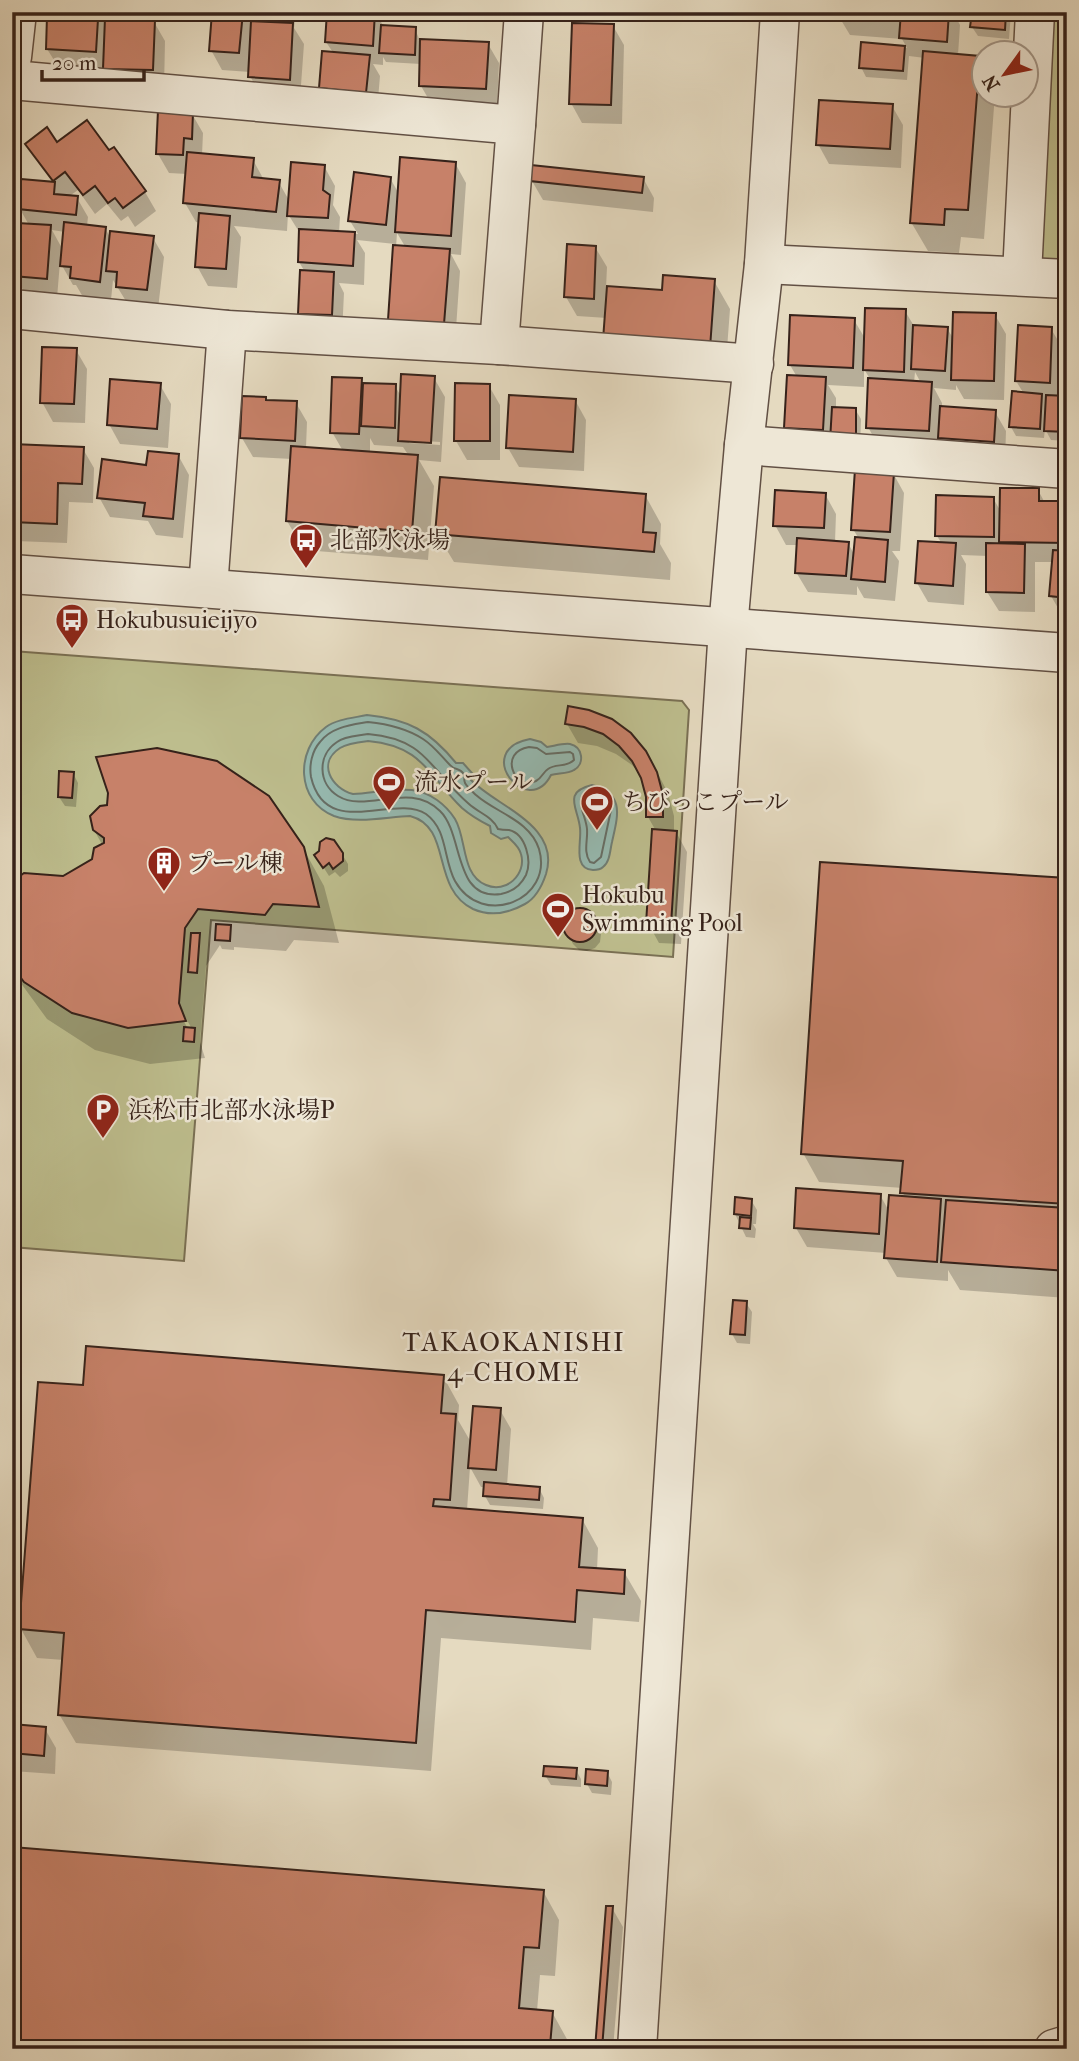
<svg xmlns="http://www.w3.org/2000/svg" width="1079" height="2061" font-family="'IM FELL French Canon','Noto Serif JP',serif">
  <rect width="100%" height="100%" fill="#e5dac0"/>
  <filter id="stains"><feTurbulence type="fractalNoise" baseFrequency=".00286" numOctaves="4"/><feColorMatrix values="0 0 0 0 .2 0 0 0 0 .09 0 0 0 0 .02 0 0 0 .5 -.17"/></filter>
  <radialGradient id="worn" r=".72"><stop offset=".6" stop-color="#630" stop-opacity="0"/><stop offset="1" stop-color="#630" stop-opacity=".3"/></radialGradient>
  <g fill="#bdbd8d" stroke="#7a7054" stroke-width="2">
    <polygon points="1049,12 1067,12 1067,271 1031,268"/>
    <polygon points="12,651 682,701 689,710 673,957 211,920 184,1261 12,1247"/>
  </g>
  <g fill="#96bbb2" stroke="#707e75" stroke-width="2" fill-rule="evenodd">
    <path d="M367,715C408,719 430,731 456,763H463L472,773L471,780C497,807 561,825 546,874C542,886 536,898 525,904C509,913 491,917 473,909C430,888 453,827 410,816C386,817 357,824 334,816C296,801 295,750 326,727C337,719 353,718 367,715ZM368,741C423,746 428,775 462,808C470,815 480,821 490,826L491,833L501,839L508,837C513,842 519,846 521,854C527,874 506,894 486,885C461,875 467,839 455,819C450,811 444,805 437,800C430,795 421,791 412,790C393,788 372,793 353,794C331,788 317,763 340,748C348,743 359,742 368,741Z"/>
    <path d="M530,739L541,742L547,747C554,746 563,743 570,744C583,747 585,764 574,770C568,774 558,773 551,775C528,820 471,750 530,739Z"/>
    <path d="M592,785C625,794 618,815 612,842C610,850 610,862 603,867C600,870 595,870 593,870C572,869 582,841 580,828C578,808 562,792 592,785Z"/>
  </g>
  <g fill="#0003" fill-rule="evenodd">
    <polygon points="47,12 106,12 105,20 154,22 165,41 164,89 59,68 47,49 51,18"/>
    <polygon points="214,12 255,12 254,23 266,23 260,12 296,12 294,28 304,44 300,99 261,96 250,76 250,72 222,70 211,50"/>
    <polygon points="329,12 375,12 384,27 415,29 420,41 488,44 499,63 497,108 432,105 421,86 421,64 386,62 383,57 383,65 373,64 380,76 377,111 332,107 321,88 334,54 326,42"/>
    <polygon points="393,12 442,12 441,19 396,16"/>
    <polygon points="839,12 953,12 960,25 958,55 979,57 984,67 984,94 995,94 984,239 961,237 959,253 928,251 911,222 925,58 909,56 907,80 866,77 861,67 862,44 907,48 902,39 850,35 838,15"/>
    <polygon points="973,12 1011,12 1009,39 978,36 972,27"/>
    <polygon points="613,26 624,45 622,124 582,123 571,103"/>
    <polygon points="892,106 903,125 901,168 829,164 818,144"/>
    <path d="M192,114L203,133L202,155L253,160L264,180L278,181L290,202L324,166L335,186L333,205L340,217L339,233L358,234L350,221L390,178L399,194L455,163L466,183L461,255L451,254L460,271L455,343L389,320L395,244L357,240L365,253L364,285L339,283L344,293L342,334L311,333L300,313L305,272L299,262L301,235L288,214L287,231L234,226L241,237L237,288L208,286L197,266L200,223L196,222L185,203L187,174L169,173L158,154ZM397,233L406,248L396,247Z"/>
    <path d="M28,144H57L109,153L113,150L145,192L156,211L135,227L128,216L121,221L107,204L95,214L78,190L68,197L77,198L88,217L87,226L105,228L111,239L153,238L164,257L158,309L129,306L113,280L111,300L83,297L76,285H73L60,262L57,298L26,295L15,276L29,225L20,209L54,184ZM52,230L65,232L63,250L58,241Z"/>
    <polygon points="643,178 654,198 653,212 543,200 532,181"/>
    <polygon points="595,247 607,267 606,288 663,292 714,281 730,309 725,376 607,318 577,316 566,297"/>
    <path d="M905,311L914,326L947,328L954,340L995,315L1006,334L1004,400L964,399L956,385V390L934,388L942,403V408L995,412L1006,431L1005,461L951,457L940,440V450L879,447L868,427L870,379L864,369V387L828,385L836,398V409H855L861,419L860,450L797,447L786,428L797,377L790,365L854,320L866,340ZM915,372L921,383H914Z"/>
    <polygon points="1067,324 1067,381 1061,371 1060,398 1067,398 1067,441 1051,440 1045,429 1044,438 1016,436 1011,427 1024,394 1016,381 1051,329 1062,347"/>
    <polygon points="76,350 87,369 85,423 53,422 42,402"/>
    <path d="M434,378L445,397L441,462L419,460L434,486L428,560L304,550L287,521L292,459L253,457L242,438L267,402L296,403L307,422L306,448L343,451L332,432L361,380L364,385L395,386L402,398ZM370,438L374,445L403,447L409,456L370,453ZM409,440L440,442V445L409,443Z"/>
    <polygon points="160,385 171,404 168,448 120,444 109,424"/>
    <polygon points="489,386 500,405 500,460 467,460 456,441"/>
    <polygon points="575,400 586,420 584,471 519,467 508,448"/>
    <polygon points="12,446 83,449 94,468 93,503 69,502 67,543 16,541 12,535"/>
    <polygon points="178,455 189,475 183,538 156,535 148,521 110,517 99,497 148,466"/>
    <polygon points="893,473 904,493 900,551 892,551 899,561 895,601 864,598 857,586 857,595 808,592 796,572 798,545 786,545 775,525 825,494 836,514 835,542 848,543 855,556 859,539 853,529"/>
    <polygon points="1038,490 1045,503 1067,503 1067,616 1062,615 1051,596 1054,562 1035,562 1035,612 999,611 987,592 988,556 961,555 966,564 964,605 928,602 917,583 942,544 937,536 993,498 1001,512"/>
    <polygon points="645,495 661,524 660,544 671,563 670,580 454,562 437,534"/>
    <polygon points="569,708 657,772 668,793 674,816 674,832 676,832 687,852 681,944 659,943 648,923 656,831 648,817 647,797 642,776 632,765 616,754 597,746 578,743 567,724"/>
    <polygon points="73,773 78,783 76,807 65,806 59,797"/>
    <path d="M94,830L303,848L324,886L339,943L294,940L286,951L234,947V950L222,949L220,945L206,966L200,1042L205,1058L150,1064L95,1050L47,1019L12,971V884L63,878L94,860L103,846ZM183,1013L192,1029H188L180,1014Z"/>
    <polygon points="342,854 348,864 348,871 340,877 335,872 329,876 322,865"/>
    <polygon points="1067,881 1067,1298 960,1290 948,1270 948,1281 897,1277 886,1258 886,1253 807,1247 796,1228 880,1195 889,1211 906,1198 902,1192 903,1188 819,1182 803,1153"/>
    <polygon points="578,909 586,911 593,916 601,934 600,942 595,948 587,951 579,950 573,944 564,926 565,918 571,912"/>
    <polygon points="751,1200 757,1210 756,1224 753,1224 756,1229 755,1238 746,1237 735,1214"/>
    <polygon points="746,1303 752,1312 750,1344 737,1343 732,1334"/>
    <polygon points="443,1376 459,1405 458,1420 472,1444 500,1410 511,1429 507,1486 539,1488 544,1498 543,1509 490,1505 485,1496 486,1487 481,1487 470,1467 467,1510 582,1519 598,1548 597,1570 624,1572 641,1601 639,1622 593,1618 591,1650 441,1638 431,1771 76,1743 59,1714 64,1660 37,1658 21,1629 84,1387"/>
    <polygon points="12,1726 45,1729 56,1748 55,1774 12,1771"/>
    <polygon points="576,1770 581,1779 581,1787 551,1785 545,1775"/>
    <polygon points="607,1772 612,1782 611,1795 592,1793 587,1784"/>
    <polygon points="543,1891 559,1920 555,1976 540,1975 537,2011 552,2012 568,2041 568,2049 12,2049"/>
    <polygon points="612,1908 623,1927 613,2049 597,2049"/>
  </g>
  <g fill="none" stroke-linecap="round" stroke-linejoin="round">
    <g stroke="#666e66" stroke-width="2">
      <path d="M368,722C388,724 406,728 423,739C434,746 441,756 450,765C454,770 460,768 463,773C466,778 463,778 465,783C467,787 473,792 476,795C496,813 530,820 539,849C554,900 482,929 455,881C443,859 448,830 426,814C394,793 326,841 311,777C309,765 312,751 320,742C331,727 351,725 368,722Z"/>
      <path d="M368,734C428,739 430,771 469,804C479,813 493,817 498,829C502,830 505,830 509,830C526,834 532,861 526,875C521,885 512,892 501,894C453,901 464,834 440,811C409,780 367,814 338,796C318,784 317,755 337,742C345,736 358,736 368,734Z"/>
      <path d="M529,747L537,748L546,754L570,752L573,754L574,760C566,768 556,763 548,769C543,772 542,778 536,781C514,791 498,752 529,747Z"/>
      <path d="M592,792L604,798L611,810L601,857L594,863L590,862C583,852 588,840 587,829C586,817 578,807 583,796Z"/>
    </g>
  </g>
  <g fill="#c78169" stroke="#36221a" stroke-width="2">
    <polygon points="212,12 243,12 239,53 209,51"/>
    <polygon points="327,12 375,12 373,46 325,42"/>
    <polygon points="837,12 898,12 897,21 837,16"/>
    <polygon points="901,12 949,12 947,42 899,38"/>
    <polygon points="972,12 1006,12 1005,30 970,27"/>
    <polygon points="47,16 98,19 96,52 46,49"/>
    <polygon points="105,18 155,20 153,70 103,69"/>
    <polygon points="251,21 293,23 290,80 248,77"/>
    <polygon points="572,23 614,24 611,105 569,104"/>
    <polygon points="381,25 416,27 415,55 379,53"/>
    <polygon points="420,39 489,42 486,89 419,86"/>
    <polygon points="861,42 905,46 903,71 859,68"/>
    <polygon points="322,51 370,55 366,93 319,88"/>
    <polygon points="923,51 980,56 968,210 945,209 944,225 910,223"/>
    <polygon points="819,100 893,104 890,149 816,145"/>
    <polygon points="158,110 193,112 192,139 184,138 183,155 156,154"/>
    <polygon points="87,120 109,150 114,147 146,191 123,208 115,198 108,203 95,186 83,195 65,172 53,181 25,144 47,127 57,142"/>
    <polygon points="187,152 254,158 252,177 280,180 276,212 183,203"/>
    <polygon points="400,157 456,162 451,236 395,232"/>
    <polygon points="291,162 325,165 323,190 330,195 328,218 287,216"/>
    <polygon points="531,165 644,177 642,193 530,181"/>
    <polygon points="354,172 391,177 386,225 348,221"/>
    <polygon points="21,179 55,182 54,194 78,196 76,215 18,209"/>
    <polygon points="199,213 230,216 226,269 195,267"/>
    <polygon points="64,222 106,227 100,282 70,278 71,267 60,266"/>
    <polygon points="17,223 51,225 47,279 13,276"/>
    <polygon points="299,229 355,232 353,266 298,262"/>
    <polygon points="110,231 154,236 147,290 116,287 117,272 106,271"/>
    <polygon points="567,244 596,246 594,299 564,297"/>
    <polygon points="393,245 450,249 444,324 388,320"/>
    <polygon points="300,270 334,272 332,315 298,314"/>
    <polygon points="663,275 715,279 710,348 603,340 607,286 662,290"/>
    <polygon points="865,308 906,309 904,372 863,370"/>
    <polygon points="953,312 996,313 994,381 951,380"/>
    <polygon points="790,315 855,318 853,368 788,365"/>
    <polygon points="1062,322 1067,322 1067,371 1059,370"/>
    <polygon points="913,325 948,327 945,371 911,369"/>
    <polygon points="1018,325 1052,327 1050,383 1015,381"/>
    <polygon points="42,347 77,348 74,404 40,403"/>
    <polygon points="401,374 435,376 431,443 398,441"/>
    <polygon points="787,375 826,377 823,430 784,428"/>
    <polygon points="332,377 362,378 359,434 330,433"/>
    <polygon points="868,378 932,382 929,431 866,428"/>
    <polygon points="110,379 161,383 157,429 107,425"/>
    <polygon points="363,383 396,384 395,428 361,426"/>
    <polygon points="455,383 490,384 490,441 454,441"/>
    <polygon points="1012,391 1042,394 1040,429 1009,427"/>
    <polygon points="509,395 576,399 573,452 506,448"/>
    <polygon points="1046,395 1067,396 1067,432 1044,431"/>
    <polygon points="242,396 266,397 266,400 297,401 295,441 240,438"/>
    <polygon points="940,406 996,410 994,442 938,438"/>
    <polygon points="832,407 856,408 856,441 830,441"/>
    <polygon points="12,444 84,447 82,484 58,483 57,524 12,522"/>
    <polygon points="291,446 418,455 412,532 286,521"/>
    <polygon points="148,451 179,454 173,519 143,516 145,503 97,498 102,459 146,465"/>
    <polygon points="855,469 894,472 890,532 851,530"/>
    <polygon points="440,477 646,494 643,532 656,533 654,552 435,534"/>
    <polygon points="1000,488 1039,488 1039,501 1067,501 1067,543 999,542"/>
    <polygon points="775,490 826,493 824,528 773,526"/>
    <polygon points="936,495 994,497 994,537 935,536"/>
    <polygon points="855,537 888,540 885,582 851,579"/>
    <polygon points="797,538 849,542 846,576 795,573"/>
    <polygon points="918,541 956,543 953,586 915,583"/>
    <polygon points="986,543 1025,544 1024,593 986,592"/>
    <polygon points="1053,550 1067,551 1067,598 1049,596"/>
    <polygon points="568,706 589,710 612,719 631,733 646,751 657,772 663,795 663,817 646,817 646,797 641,778 632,761 619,746 603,734 584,727 565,724"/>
    <polygon points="157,748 217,761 269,796 304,847 319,907 273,904 265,915 198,909 185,928 179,1003 186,1021 128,1028 72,1013 24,982 12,966 12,882 24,873 63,876 92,859 94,848 104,843 104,838 93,830 90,816 100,806 107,805 108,793 96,757"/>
    <polygon points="59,771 74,772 72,798 58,797"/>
    <polygon points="652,829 677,831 671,925 646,924"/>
    <polygon points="326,838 334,840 343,853 343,861 333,869 329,863 323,868 314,855 319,851 320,842"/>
    <polygon points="820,862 1067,878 1067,1204 900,1193 903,1161 801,1154"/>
    <circle cx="580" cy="925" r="17"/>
    <polygon points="216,924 231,925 230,941 215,940"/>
    <polygon points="191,933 200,933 197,973 188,972"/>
    <polygon points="184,1027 195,1028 194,1042 183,1041"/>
    <polygon points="796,1188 881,1194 879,1234 794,1228"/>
    <polygon points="889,1195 941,1199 937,1262 884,1258"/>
    <polygon points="735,1197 752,1199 751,1216 734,1214"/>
    <polygon points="946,1200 1067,1208 1067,1271 941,1262"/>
    <polygon points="740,1217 751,1218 750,1229 739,1228"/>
    <polygon points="733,1300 747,1301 745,1335 730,1334"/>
    <polygon points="86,1346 444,1375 441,1413 456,1414 450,1500 434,1499 433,1506 583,1518 579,1567 625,1570 624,1594 577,1590 575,1622 426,1610 416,1743 58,1715 64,1633 19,1629 38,1382 83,1385"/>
    <polygon points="473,1406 501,1408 496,1470 468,1468"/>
    <polygon points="484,1482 540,1487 539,1500 483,1496"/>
    <polygon points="12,1724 46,1727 44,1756 12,1753"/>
    <polygon points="544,1766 577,1768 576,1779 543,1776"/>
    <polygon points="586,1769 608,1771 607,1786 585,1784"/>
    <polygon points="12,1847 544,1890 539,1948 524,1947 519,2008 553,2011 550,2046 517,2044 516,2049 12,2049"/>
    <polygon points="606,1906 613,1906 602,2049 595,2049"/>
  </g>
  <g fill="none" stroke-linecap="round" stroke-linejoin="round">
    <defs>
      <g id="minor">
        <polyline points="12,57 17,12"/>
        <polyline points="12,80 516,125 499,345 754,364"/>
        <polyline points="516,125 524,12"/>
        <polyline points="764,264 1067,279"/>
        <polyline points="1022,275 1035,12"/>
        <polyline points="12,309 227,330 499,345"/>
        <polyline points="744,445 1067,469"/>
        <polyline points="12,574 1067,653"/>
        <polyline points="208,588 227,330"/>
        <polyline points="637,2049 728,628 744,445 764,264 780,12"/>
        <polyline points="1054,2049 1067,2045"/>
      </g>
    </defs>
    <use href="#minor" stroke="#625044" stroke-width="41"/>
    <use href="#minor" stroke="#eee7d6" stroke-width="38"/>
  </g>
  <defs>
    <symbol id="bus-pin" viewBox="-11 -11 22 30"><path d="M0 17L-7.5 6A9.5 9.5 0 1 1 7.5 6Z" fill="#8f2418" stroke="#eee7d6"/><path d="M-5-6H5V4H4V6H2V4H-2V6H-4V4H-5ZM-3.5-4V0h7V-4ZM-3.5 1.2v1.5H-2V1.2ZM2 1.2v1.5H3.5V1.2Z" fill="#fff"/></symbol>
    <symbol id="stadium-pin" viewBox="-11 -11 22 30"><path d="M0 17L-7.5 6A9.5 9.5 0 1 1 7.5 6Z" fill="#8f2418" stroke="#eee7d6"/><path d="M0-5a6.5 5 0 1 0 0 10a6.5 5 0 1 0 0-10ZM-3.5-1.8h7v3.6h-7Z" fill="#fff"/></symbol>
    <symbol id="building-pin" viewBox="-11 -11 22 30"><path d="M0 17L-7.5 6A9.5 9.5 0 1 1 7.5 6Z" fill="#8f2418" stroke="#eee7d6"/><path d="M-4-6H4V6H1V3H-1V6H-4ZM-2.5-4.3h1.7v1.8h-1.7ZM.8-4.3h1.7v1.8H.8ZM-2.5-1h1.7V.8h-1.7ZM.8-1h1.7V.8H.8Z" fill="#fff"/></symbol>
    <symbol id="parking-pin" viewBox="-11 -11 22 30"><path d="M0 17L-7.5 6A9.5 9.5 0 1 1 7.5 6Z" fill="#8f2418" stroke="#eee7d6"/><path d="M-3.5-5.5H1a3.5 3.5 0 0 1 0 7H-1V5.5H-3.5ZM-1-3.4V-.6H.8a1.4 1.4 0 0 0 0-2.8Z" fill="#fff"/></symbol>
  </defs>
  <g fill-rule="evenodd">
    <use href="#bus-pin" x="287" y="521" width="38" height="52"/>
    <use href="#bus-pin" x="53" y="601" width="38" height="52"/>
    <use href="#stadium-pin" x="370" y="763" width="38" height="52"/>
    <use href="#stadium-pin" x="578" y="783" width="38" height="52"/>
    <use href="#building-pin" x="145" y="844" width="38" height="52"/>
    <use href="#stadium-pin" x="539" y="890" width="38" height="52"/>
    <use href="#parking-pin" x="84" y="1091" width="38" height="52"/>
  </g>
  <g text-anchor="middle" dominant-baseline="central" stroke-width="5" stroke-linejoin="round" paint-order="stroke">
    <g font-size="24" fill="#36221a" stroke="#eee7d6" text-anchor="start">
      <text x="330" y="540">北部水泳場</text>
      <text x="96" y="620">Hokubusuieijyo</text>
      <text x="414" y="782">流水プール</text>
      <text x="622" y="802">ちびっこプール</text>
      <text x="188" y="863">プール棟</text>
      <text x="582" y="895">Hokubu<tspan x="582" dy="28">Swimming Pool</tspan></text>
      <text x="128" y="1110">浜松市北部水泳場P</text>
    </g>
    <g font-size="26" letter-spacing="2" fill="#36221a" stroke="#eee7d6">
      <text x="514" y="1342">TAKAOKANISHI<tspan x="514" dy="30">4-CHOME</tspan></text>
    </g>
  </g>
  <rect width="1079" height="2061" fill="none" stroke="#e5dac0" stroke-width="42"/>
  <rect x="14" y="14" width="1051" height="2033" fill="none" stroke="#36221a" stroke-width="3.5"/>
  <rect x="21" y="21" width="1037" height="2019" fill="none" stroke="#36221a" stroke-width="2"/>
  <g transform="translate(1005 74) rotate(237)"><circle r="33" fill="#eee7d6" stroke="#a4988b" stroke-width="2"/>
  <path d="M0-5L12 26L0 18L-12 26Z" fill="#8f2418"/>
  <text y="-10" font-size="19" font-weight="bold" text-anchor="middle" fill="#36221a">N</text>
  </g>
  <path d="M42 70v10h102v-10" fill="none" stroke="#36221a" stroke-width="3.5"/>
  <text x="52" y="70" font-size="21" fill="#36221a" stroke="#eee7d6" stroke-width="5" paint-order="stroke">20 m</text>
  <rect width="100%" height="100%" filter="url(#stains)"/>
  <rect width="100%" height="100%" fill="url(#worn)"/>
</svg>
